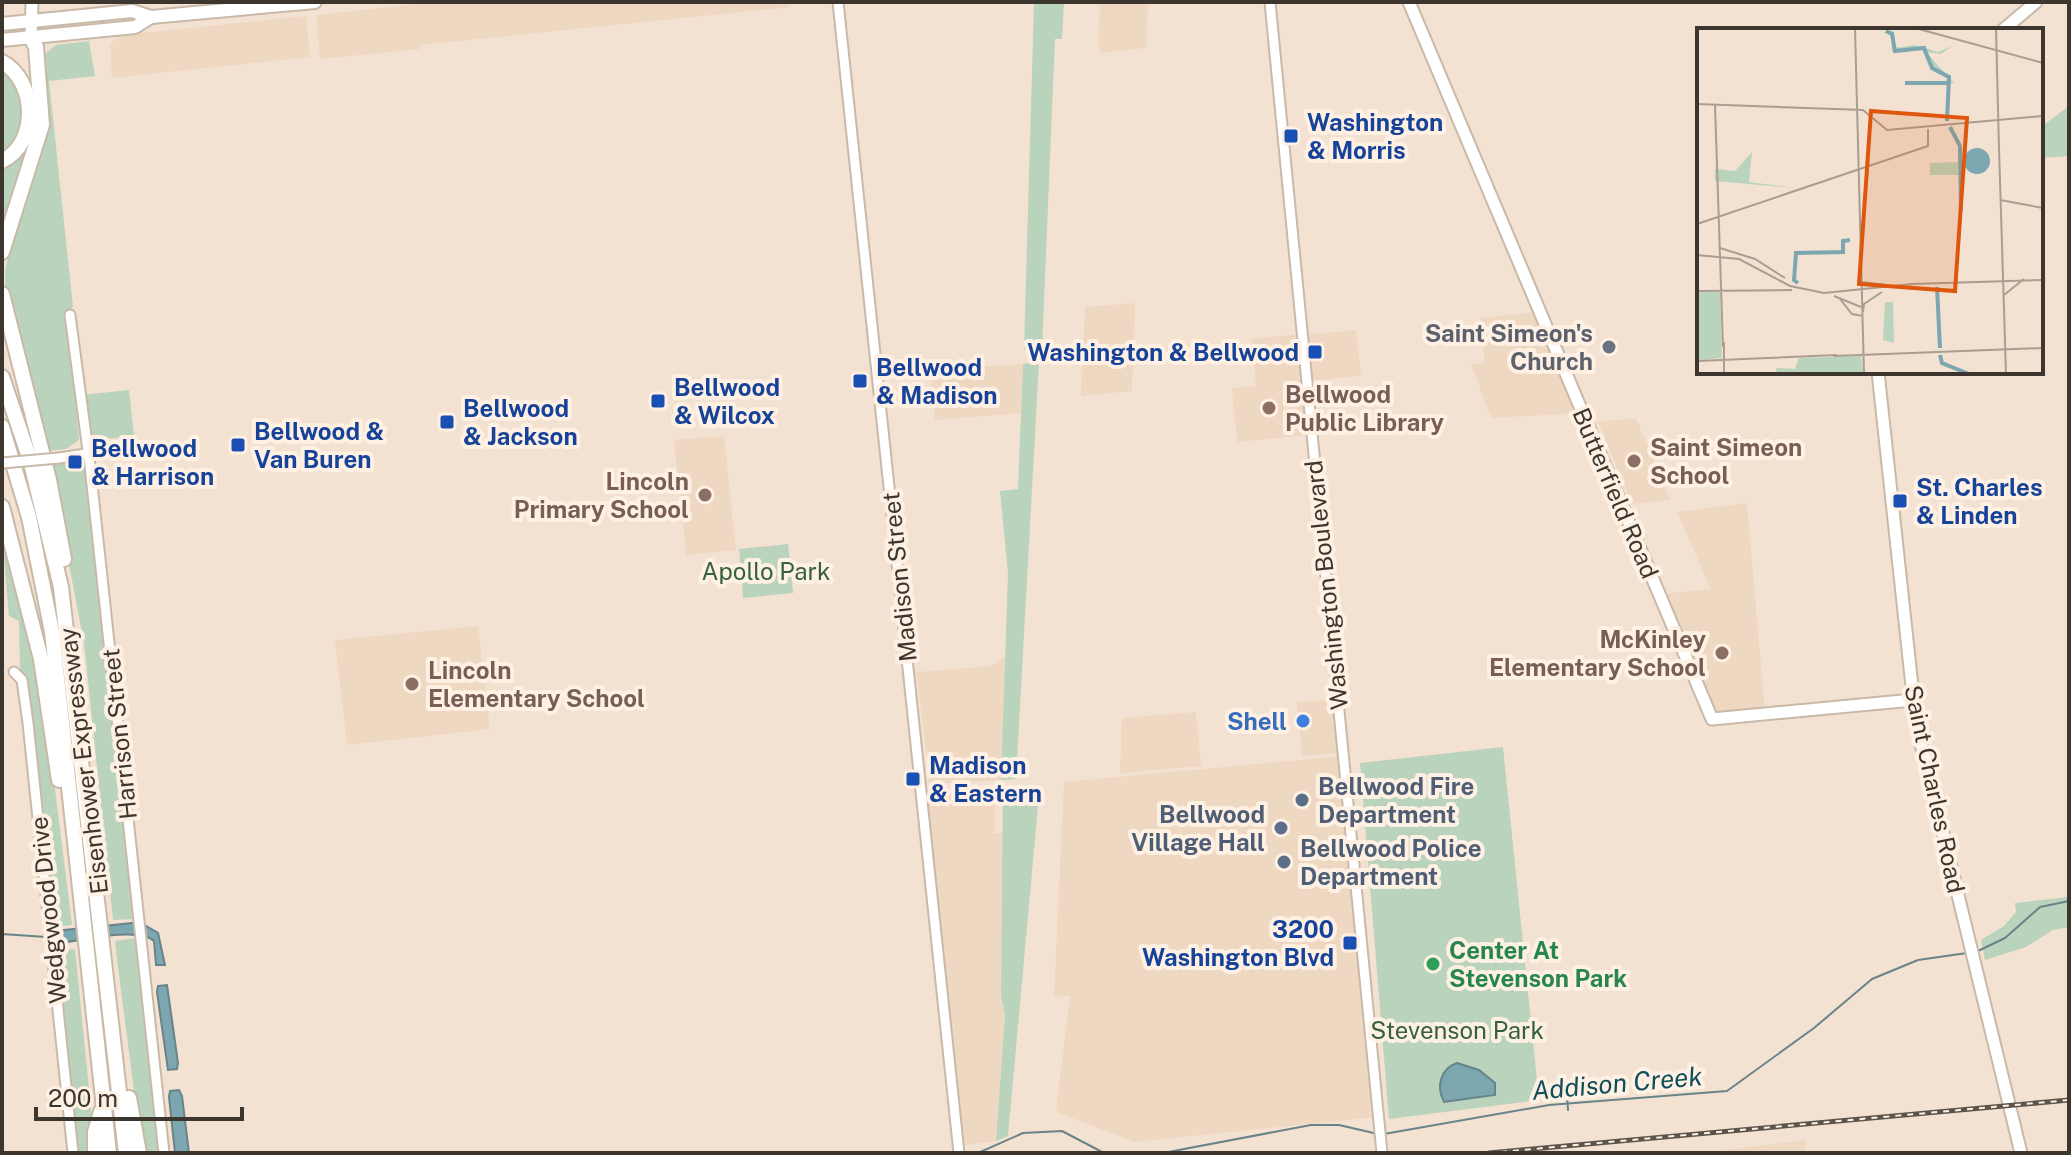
<svg xmlns="http://www.w3.org/2000/svg" width="2071" height="1155" font-family="'Public Sans',sans-serif">
  <rect width="100%" height="100%" fill="#f3e2d2"/>
  <g fill="#efd8c2">
    <polygon points="436,2 789,2 790,7 420,45 420,49 320,59 316,15"/>
    <polygon points="1100,2 1148,2 1146,48 1101,53 1098,43"/>
    <polygon points="306,16 310,57 112,78 110,44 121,35"/>
    <polygon points="1135,303 1132,391 1081,396 1085,307"/>
    <polygon points="1539,312 1581,413 1491,418 1471,364 1485,363 1481,318"/>
    <polygon points="1356,330 1361,376 1307,381 1302,335"/>
    <polygon points="1300,334 1310,435 1237,442 1232,388 1256,386 1251,339"/>
    <polygon points="1023,364 1021,413 935,420 930,370"/>
    <polygon points="1636,418 1670,500 1632,504 1598,422"/>
    <polygon points="724,436 736,550 686,555 674,440"/>
    <polygon points="1747,503 1765,712 1712,717 1660,594 1711,589 1677,512"/>
    <polygon points="478,626 490,729 347,745 335,640"/>
    <polygon points="1003,657 1006,657 1001,780 930,784 916,672 991,666"/>
    <polygon points="1338,699 1343,752 1302,756 1297,702"/>
    <polygon points="1196,712 1201,766 1120,773 1122,718"/>
    <polygon points="1343,756 1377,1117 1135,1142 1056,1112 1070,996 1054,997 1064,782"/>
    <polygon points="996,790 994,833 1004,833 1001,996 1005,1014 996,1141 960,1146 924,795"/>
    <polygon points="1805,1140 1806,1153 1701,1153"/>
  </g>
  <g fill="#bad3bc">
    <polygon points="1034,2 1064,2 1062,39 1055,39 1042,350 1026,351 1024,349"/>
    <polygon points="89,41 95,76 49,81 73,307 67,314 79,440 66,449 47,451 6,295 5,272 14,226 49,131 45,54 56,45"/>
    <path d="M2,64C10,70 12,77 16,86C29,113 23,135 2,156Z"/>
    <polygon points="2069,106 2069,156 2041,158 2041,127"/>
    <polygon points="31,134 29,148 2,228 2,165"/>
    <polygon points="1039,362 1016,779 1001,780 1008,573 1000,491 1018,489 1023,364"/>
    <polygon points="129,390 134,436 87,441 82,395"/>
    <polygon points="68,463 83,465 87,474 134,919 113,920 84,643 50,465"/>
    <polygon points="3,544 31,638 49,741 72,925 55,927 52,919 27,682 20,669 19,621 9,616"/>
    <polygon points="788,544 793,593 743,598 739,549"/>
    <polygon points="1503,747 1539,1100 1389,1119 1360,763"/>
    <polygon points="1036,786 1038,806 1008,1136 996,1141 1005,1014 1001,996 1003,791"/>
    <polygon points="2069,897 2069,927 2053,930 2026,947 1985,960 1981,940 2004,926 2016,912 2015,903"/>
    <polygon points="136,938 138,951 160,1153 142,1153 117,959 115,941"/>
    <polygon points="75,949 91,1109 92,1153 78,1153 57,959 57,951"/>
  </g>
  <g fill="#7ca6b0" stroke="#698489" stroke-width="2">
    <path d="M132,923L146,926L158,933L165,965H156L154,941C138,926 78,941 56,944L55,931Z"/>
    <polygon points="167,985 178,1063 177,1069 168,1070 157,992 158,986"/>
    <path d="M1457,1063L1479,1070L1495,1083V1095L1444,1102C1436,1087 1440,1069 1457,1063Z"/>
    <polygon points="179,1090 182,1096 189,1153 175,1153 169,1097 170,1091"/>
  </g>
  <g fill="none" stroke-linecap="round" stroke-linejoin="round">
    <g stroke="#698489" stroke-width="2">
      <polyline points="2,934 46,937"/>
      <polyline points="1978,951 2005,938 2040,907 2069,901"/>
      <polyline points="1567,1094 1568,1110"/>
      <polyline points="1384,1134 1549,1105 1727,1091 1814,1028 1872,979 1918,960 1967,953"/>
      <polyline points="978,1153 1023,1133 1062,1131 1104,1153"/>
      <polyline points="1163,1153 1311,1125 1339,1125 1378,1134"/>
    </g>
    <defs>
      <g id="tertiary">
        <polyline points="838,2 959,1153"/>
        <polyline points="1270,2 1382,1153"/>
        <polyline points="70,315 90,466 164,1153"/>
        <polyline points="59,458 86,454"/>
        <polyline points="14,672 22,680 28,723 73,1153"/>
      </g>
      <g id="secondary">
        <polyline points="1409,2 1712,719 1913,700"/>
        <polyline points="2003,30 2036,2"/>
        <polyline points="31,37 32,2"/>
        <polyline points="1878,372 1916,723 2021,1153"/>
      </g>
      <g id="primary">
        <polyline points="2,24 132,11 151,17 315,2"/>
        <polyline points="2,40 135,27 151,17"/>
      </g>
      <g id="motorway">
        <path d="M2,62C37,81 39,143 2,161"/>
        <polyline points="2,252 42,125 36,47 31,37"/>
        <polyline points="2,294 49,480 64,559"/>
        <polyline points="2,377 31,463 61,587 126,1153"/>
        <polyline points="2,427 29,517 52,632 109,1153"/>
        <polyline points="2,507 41,659 59,780"/>
        <polyline points="129,1098 139,1153"/>
        <polyline points="95,1153 95,1132 101,1112"/>
      </g>
    </defs>
    <use href="#tertiary" stroke="#c9b9a9" stroke-width="13"/>
    <use href="#secondary" stroke="#c9b9a9" stroke-width="15"/>
    <use href="#primary" stroke="#c9b9a9" stroke-width="16"/>
    <use href="#motorway" stroke="#c9b9a9" stroke-width="18"/>
    <use href="#tertiary" stroke="#fff" stroke-width="9"/>
    <use href="#secondary" stroke="#fff" stroke-width="11"/>
    <use href="#primary" stroke="#fff" stroke-width="12"/>
    <use href="#motorway" stroke="#fff" stroke-width="14"/>
    <defs>
      <polyline id="rail" points="1489,1153 2069,1100"/>
    </defs>
    <use href="#rail" stroke="#5c534b" stroke-width="5"/>
    <use href="#rail" stroke="#fef0e3" stroke-width="2" stroke-dasharray="6" stroke-linecap="butt"/>
    <defs>
      <polyline id="tertiary-bridge" points="2,463 59,458"/>
    </defs>
    <use href="#tertiary-bridge" stroke="#c9b9a9" stroke-width="13" stroke-linecap="butt"/>
    <use href="#tertiary-bridge" stroke="#fff" stroke-width="9"/>
  </g>
  <g fill="#1a4fb4" stroke="#fef0e3" stroke-width="3">
    <rect x="1283" y="128" width="16" height="16" rx="4"/>
    <rect x="1307" y="344" width="16" height="16" rx="4"/>
    <rect x="852" y="373" width="16" height="16" rx="4"/>
    <rect x="650" y="393" width="16" height="16" rx="4"/>
    <rect x="439" y="414" width="16" height="16" rx="4"/>
    <rect x="230" y="437" width="16" height="16" rx="4"/>
    <rect x="67" y="454" width="16" height="16" rx="4"/>
    <rect x="1892" y="493" width="16" height="16" rx="4"/>
    <rect x="905" y="771" width="16" height="16" rx="4"/>
    <rect x="1342" y="935" width="16" height="16" rx="4"/>
  </g>
  <circle fill="#6b7280" stroke="#fef0e3" stroke-width="3" cx="1609" cy="347" r="8"/>
  <g fill="#8d6e63" stroke="#fef0e3" stroke-width="3">
    <circle cx="1269" cy="408" r="8"/>
    <circle cx="1634" cy="461" r="8"/>
    <circle cx="705" cy="495" r="8"/>
    <circle cx="1722" cy="653" r="8"/>
    <circle cx="412" cy="684" r="8"/>
  </g>
  <circle fill="#3f7fe0" stroke="#fef0e3" stroke-width="3" cx="1303" cy="721" r="8"/>
  <g fill="#5c6f8a" stroke="#fef0e3" stroke-width="3">
    <circle cx="1302" cy="800" r="8"/>
    <circle cx="1281" cy="828" r="8"/>
    <circle cx="1284" cy="862" r="8"/>
  </g>
  <circle fill="#2e9e5b" stroke="#fef0e3" stroke-width="3" cx="1433" cy="964" r="8"/>
  <g text-anchor="middle" dominant-baseline="central" stroke-width="8" stroke-linejoin="round" paint-order="stroke">
    <g font-size="24" font-weight="bold" fill="#164399" stroke="#fef0e3" text-anchor="start">
      <text x="1307" y="122">Washington<tspan x="1307" dy="28">&amp; Morris</tspan></text>
      <text x="1299" y="352" text-anchor="end">Washington &amp; Bellwood</text>
      <text x="876" y="367">Bellwood<tspan x="876" dy="28">&amp; Madison</tspan></text>
      <text x="674" y="387">Bellwood<tspan x="674" dy="28">&amp; Wilcox</tspan></text>
      <text x="463" y="408">Bellwood<tspan x="463" dy="28">&amp; Jackson</tspan></text>
      <text x="254" y="431">Bellwood &amp;<tspan x="254" dy="28">Van Buren</tspan></text>
      <text x="91" y="448">Bellwood<tspan x="91" dy="28">&amp; Harrison</tspan></text>
      <text x="1916" y="487">St. Charles<tspan x="1916" dy="28">&amp; Linden</tspan></text>
      <text x="929" y="765">Madison<tspan x="929" dy="28">&amp; Eastern</tspan></text>
      <text x="1334" y="929" text-anchor="end">3200<tspan x="1334" dy="28">Washington Blvd</tspan></text>
    </g>
    <g font-size="24" font-weight="bold" fill="#5b616d" stroke="#fef0e3" text-anchor="end">
      <text x="1593" y="333">Saint Simeon's<tspan x="1593" dy="28">Church</tspan></text>
    </g>
    <g font-size="24" font-weight="bold" fill="#785e54" stroke="#fef0e3" text-anchor="start">
      <text x="1285" y="394">Bellwood<tspan x="1285" dy="28">Public Library</tspan></text>
      <text x="1650" y="447">Saint Simeon<tspan x="1650" dy="28">School</tspan></text>
      <text x="689" y="481" text-anchor="end">Lincoln<tspan x="689" dy="28">Primary School</tspan></text>
      <text x="1706" y="639" text-anchor="end">McKinley<tspan x="1706" dy="28">Elementary School</tspan></text>
      <text x="428" y="670">Lincoln<tspan x="428" dy="28">Elementary School</tspan></text>
    </g>
    <g font-size="24" fill="#3d362f" stroke="#fef0e3">
      <text transform="translate(1616 493) rotate(67)">Butterfield Road</text>
      <text transform="translate(899 577) rotate(-96)">Madison Street</text>
      <text transform="translate(1326 585) rotate(-96)">Washington Boulevard</text>
      <text transform="translate(119 734) rotate(-96)">Harrison Street</text>
      <text transform="translate(83 761) rotate(-97)">Eisenhower Expressway</text>
      <text transform="translate(1935 789) rotate(78)">Saint Charles Road</text>
      <text transform="translate(48 910) rotate(-96)">Wedgwood Drive</text>
    </g>
    <g font-size="24" fill="#35613b" stroke="#fef0e3">
      <text x="766" y="571">Apollo Park</text>
      <text x="1457" y="1030">Stevenson Park</text>
    </g>
    <g font-size="24" font-weight="bold" fill="#366cbe" stroke="#fef0e3" text-anchor="end">
      <text x="1287" y="721">Shell</text>
    </g>
    <g font-size="24" font-weight="bold" fill="#4e5e75" stroke="#fef0e3" text-anchor="start">
      <text x="1318" y="786">Bellwood Fire<tspan x="1318" dy="28">Department</tspan></text>
      <text x="1265" y="814" text-anchor="end">Bellwood<tspan x="1265" dy="28">Village Hall</tspan></text>
      <text x="1300" y="848">Bellwood Police<tspan x="1300" dy="28">Department</tspan></text>
    </g>
    <g font-size="24" font-weight="bold" fill="#27864d" stroke="#fef0e3" text-anchor="start">
      <text x="1449" y="950">Center At<tspan x="1449" dy="28">Stevenson Park</tspan></text>
    </g>
    <g font-size="26" font-style="italic" fill="#104e5a" stroke="#fef0e3">
      <text transform="translate(1617 1083) rotate(-5)">Addison Creek</text>
    </g>
  </g>
  <g transform="translate(1697 28)">
    <rect width="346" height="346" fill="#f3e2d2"/>
    <path d="M197,3L198,20L218,17L241,24L255,18L244,26L229,24L257,55L246,56L251,50L234,40L225,21L195,23L194,6L187,4ZM55,124L52,154L98,160L18,153V141L38,143ZM262,134L263,147H233V135ZM23,263L25,330L0,332V264ZM188,274H196L197,315L186,312ZM164,328L166,346H80L79,340L98,341L102,330Z" fill="#bad3bc"/>
    <path d="M267 133a13 13 0 1 1 26 0a13 13 0 1 1-26 0Z" fill="#7ca6b0"/>
    <path fill="none" stroke="#7ca6b0" stroke-width="4" d="M189,3L195,6L198,23L227,20L235,40L252,49L250,93M208,55H250M253,99L263,118L264,182M101,255L97,252L99,225L146,224V213L153,212M240,259L243,320M243,327L245,335L272,346"/>
    <path fill="none" stroke="#aa9d91" stroke-width="2" d="M152,0H191M158,0L167,346M218,0L346,35M299,0L302,122M0,76L166,82L190,102L346,88M18,77L26,319M302,120L309,346M303,172L346,180M0,196L231,118V101M23,220L58,231L88,250M0,227L42,231L93,258L127,265L215,256L346,252M165,254L189,257M0,263L95,262M307,267L327,251M137,268L164,279M143,271L155,286L166,288M166,284L167,276L185,264M27,314V346M137,328L346,320M0,333L140,327"/>
    <path fill="#df570e" fill-opacity="0.15" stroke="#df570e" stroke-width="4" d="M174,83L270,90L258,263L162,256Z"/>
    <rect width="346" height="346" fill="none" stroke="#3d362f" stroke-width="4"/>
  </g>
  <rect width="2071" height="1155" fill="none" stroke="#3d362f" stroke-width="8"/>
  <path d="M36 1107v12h206v-12" fill="none" stroke="#3d362f" stroke-width="4"/>
  <text x="48" y="1107" font-size="24" fill="#3d362f" stroke="#fef0e3" stroke-width="6" paint-order="stroke">200 m</text>
</svg>
